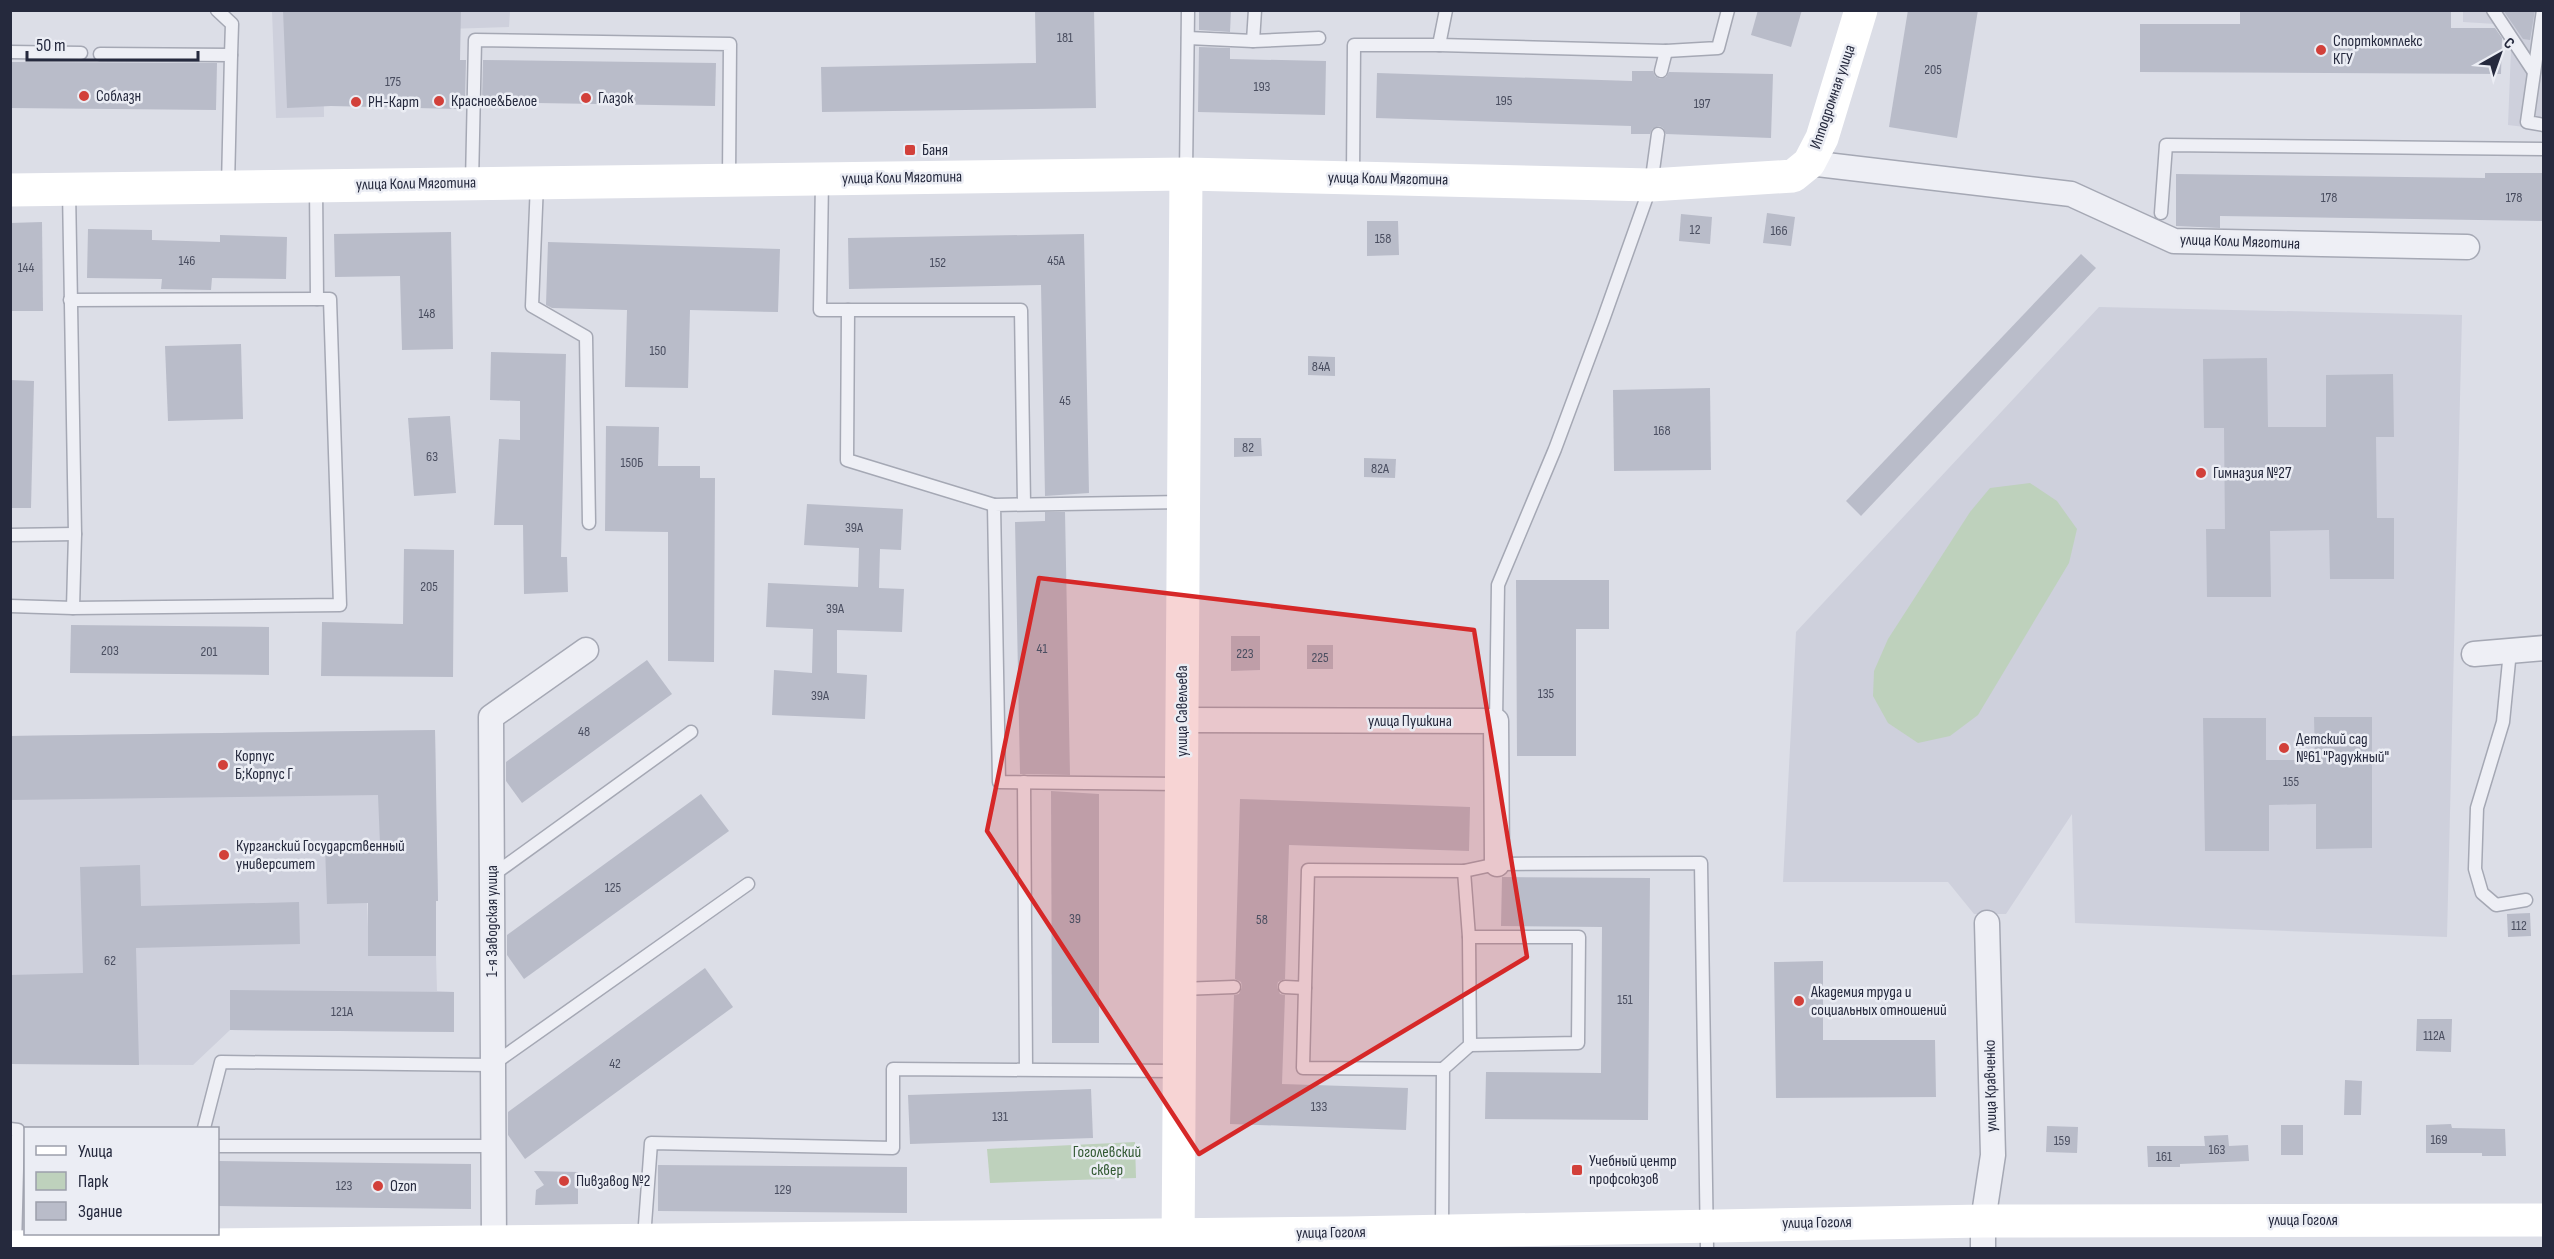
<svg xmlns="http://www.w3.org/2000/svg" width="2554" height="1259" font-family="'Sofia Sans Condensed',sans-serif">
  <rect width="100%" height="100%" fill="#dcdee7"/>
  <g fill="#ced0dc">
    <polygon points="272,11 510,11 509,27 323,33 324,117 276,118"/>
    <polygon points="2463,11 2543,11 2543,129 2508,125 2512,25 2463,22"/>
    <polygon points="2099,307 2462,315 2447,937 2075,923 2072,814 2006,914 1974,914 1948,882 1783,882 1796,632"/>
    <polygon points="435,730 436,794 413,795 436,810 438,901 367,903 368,927 436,956 437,991 454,992 454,1032 230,1030 193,1065 11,1064 10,736"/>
  </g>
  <g fill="#bed1bc">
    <polygon points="2030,483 2057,501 2077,529 2069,563 1978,715 1950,736 1918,743 1888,723 1873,696 1874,671 1888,639 1970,512 1990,488"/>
    <polygon points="1135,1142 1136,1178 990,1183 987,1149"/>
  </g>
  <g fill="#b9bcc9">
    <polygon points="283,10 461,10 460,60 466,60 465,102 459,102 459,109 331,106 287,108"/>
    <polygon points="1035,10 1094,10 1096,108 822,112 821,67 1036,63"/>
    <polygon points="1199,10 1231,10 1230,32 1199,30"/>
    <polygon points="1758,10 1802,10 1791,47 1751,35"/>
    <polygon points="1908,10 1978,10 1957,138 1889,127"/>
    <polygon points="2240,10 2451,10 2451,28 2495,28 2502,38 2501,74 2140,72 2140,24 2240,24"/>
    <polygon points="2503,10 2535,10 2530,40 2523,39"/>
    <polygon points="1199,47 1230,48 1230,59 1326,61 1325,115 1198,112"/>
    <polygon points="483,60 716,63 715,106 482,102"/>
    <polygon points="10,62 217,63 216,110 10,108"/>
    <polygon points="1632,71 1653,71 1655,76 1660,79 1666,77 1669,72 1773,74 1771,138 1666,134 1663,128 1659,126 1652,129 1650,134 1631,134 1631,126 1376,118 1377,73 1632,81"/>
    <polygon points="2485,173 2544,173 2544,221 2220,216 2220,228 2176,226 2176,174 2485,178"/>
    <polygon points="1767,213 1795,217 1791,246 1763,243"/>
    <polygon points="1681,214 1712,217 1710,244 1679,241"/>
    <polygon points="1367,221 1398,221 1399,255 1367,256"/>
    <polygon points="42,222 43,311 10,311 10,223"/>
    <polygon points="88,229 152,230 152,240 220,242 220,235 287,237 286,279 212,278 211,290 161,289 162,279 87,278"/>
    <polygon points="451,232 453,349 402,350 400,276 335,277 334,234"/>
    <polygon points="1084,234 1089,493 1045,496 1041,285 849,289 848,238"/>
    <polygon points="548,242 780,249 778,312 690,310 688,388 625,387 627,310 552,308 546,305"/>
    <polygon points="2081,254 2096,268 1861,516 1846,501"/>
    <polygon points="241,344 243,419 168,421 165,346"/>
    <polygon points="491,352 566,354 561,557 567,557 568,592 524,594 523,525 494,525 499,439 520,440 520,401 490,400"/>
    <polygon points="1308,356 1335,357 1335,376 1308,375"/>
    <polygon points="2267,358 2268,427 2326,427 2326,375 2393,374 2394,437 2376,437 2377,518 2394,518 2394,579 2330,579 2329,530 2270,531 2271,597 2207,597 2206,529 2225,529 2224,428 2204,428 2203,359"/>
    <polygon points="10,380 34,381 31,508 10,508"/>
    <polygon points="1710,388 1711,470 1614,471 1613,390"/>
    <polygon points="450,416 456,493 414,496 408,418"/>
    <polygon points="606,426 659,427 658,466 700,466 700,478 715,478 714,662 668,661 668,532 605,531"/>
    <polygon points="1234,438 1261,438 1262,456 1234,457"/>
    <polygon points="1364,458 1396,459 1395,478 1364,477"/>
    <polygon points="807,504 903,509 901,550 880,549 879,588 904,589 902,632 837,630 837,673 867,675 865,719 772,715 774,670 812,673 813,629 766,627 768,583 858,587 859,548 804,545"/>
    <polygon points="1045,512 1065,512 1070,775 1020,774 1015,522 1045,521"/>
    <polygon points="404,549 454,550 453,677 321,676 322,622 403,624"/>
    <polygon points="1516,580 1609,580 1609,629 1576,629 1576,756 1517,756"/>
    <polygon points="71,625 269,627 269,675 70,673"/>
    <polygon points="1231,636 1260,636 1260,670 1231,671"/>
    <rect x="1307" y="645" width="26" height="24"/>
    <polygon points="647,660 672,694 522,803 506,781 506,762"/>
    <polygon points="2314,717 2372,717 2372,848 2316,849 2316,804 2269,805 2269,851 2205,851 2203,718 2266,718 2266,760 2315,760"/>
    <polygon points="435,730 438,901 436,901 436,956 368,956 368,903 327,904 325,846 380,844 378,795 10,800 10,736"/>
    <polygon points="1051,791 1099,794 1099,1043 1052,1043"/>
    <polygon points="701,794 729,831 524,979 507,955 507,935"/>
    <polygon points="1240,799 1470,807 1469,851 1289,845 1285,979 1278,982 1277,987 1280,994 1285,995 1282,1084 1408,1088 1406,1130 1230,1124 1234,995 1239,994 1242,987 1241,982 1235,979"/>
    <polygon points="140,865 141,906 299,902 300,944 136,948 139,1065 10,1064 10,975 83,973 80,867"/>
    <polygon points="1502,877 1650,878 1648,1120 1485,1119 1486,1072 1601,1073 1602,927 1501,926"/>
    <polygon points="2530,913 2531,936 2508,937 2507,914"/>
    <polygon points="1823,961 1823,1040 1935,1040 1936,1097 1776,1098 1774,962"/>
    <polygon points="705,968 733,1007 525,1159 508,1135 508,1112"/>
    <polygon points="230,990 454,992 454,1032 230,1030"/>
    <polygon points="2417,1019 2452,1019 2451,1052 2416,1051"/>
    <polygon points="2345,1080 2362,1081 2361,1115 2344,1115"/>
    <polygon points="1091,1089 1093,1138 910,1144 908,1095"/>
    <polygon points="2451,1124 2452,1128 2505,1129 2506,1156 2482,1156 2482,1153 2426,1153 2426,1125"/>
    <rect x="2281" y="1125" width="22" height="30"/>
    <polygon points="2047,1126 2078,1127 2077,1153 2046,1152"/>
    <polygon points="2228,1135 2229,1146 2248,1145 2249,1161 2180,1164 2180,1167 2148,1167 2147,1146 2205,1146 2204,1136"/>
    <polygon points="218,1161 471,1164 471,1209 218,1206"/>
    <polygon points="658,1165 907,1167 907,1213 658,1211"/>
    <polygon points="534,1171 578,1172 578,1204 535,1205 536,1190 544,1185"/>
  </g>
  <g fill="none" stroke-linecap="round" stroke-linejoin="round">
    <defs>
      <g id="lane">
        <polyline points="217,10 232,24 231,55"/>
        <polyline points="2493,10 2534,72"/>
        <polyline points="2543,10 2527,122 2544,125"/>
        <polyline points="1188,38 1253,41 1255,10"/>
        <polyline points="1253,41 1319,38"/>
        <polyline points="1439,45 1666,51 1718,48 1728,10"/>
        <polyline points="10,52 81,53"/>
        <polyline points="100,54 231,55 228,186"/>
        <polyline points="1661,71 1666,51"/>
        <polyline points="1186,173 1188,10"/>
        <polyline points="1353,176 1354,45 1439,45 1446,10"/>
        <polyline points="822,180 820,310 1021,310 1024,504"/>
        <polyline points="472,183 475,40 730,44 729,179"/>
        <polyline points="537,183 532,306 586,337 589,523"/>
        <polyline points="69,190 75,534 73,608"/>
        <polyline points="2161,213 2166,145 2544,149"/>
        <polyline points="70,300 317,299"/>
        <polyline points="848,310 847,460 994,505"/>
        <polyline points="10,535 75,534"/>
        <polyline points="10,606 73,608 340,605 330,299 317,299 316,186"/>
        <polyline points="2510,651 2503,722 2477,808 2475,869 2482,893 2496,905 2526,900"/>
        <polyline points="1496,721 1498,585 1555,449 1603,320 1651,185 1658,134"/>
        <polyline points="1024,782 1026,1069"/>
        <polyline points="1181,784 999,782 994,505 1183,502"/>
        <polyline points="493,875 691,732"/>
        <polyline points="1469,937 1579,937 1578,1043 1470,1045"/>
        <polyline points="1285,987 1305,988 1308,870 1464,871"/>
        <polyline points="1305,988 1303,1068 1443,1069"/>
        <polyline points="1181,989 1234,987"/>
        <polyline points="204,1128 221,1062 492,1065 748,884"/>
        <polyline points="10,1129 18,1130 15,1246"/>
        <polyline points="218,1146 492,1146"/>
        <polyline points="1442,1230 1443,1069 1470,1045 1469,937 1464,871 1497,864 1701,863 1707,1248"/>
        <polyline points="644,1238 651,1143 893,1148 893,1069 1177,1071"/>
      </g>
      <g id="street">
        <polyline points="1809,163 2071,194 2174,241 2467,247"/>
        <polyline points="2474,654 2544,648"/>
        <polyline points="1182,720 1496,721 1497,864"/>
        <polyline points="494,1242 491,717 586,650"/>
        <polyline points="1983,1248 1983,1221 1993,1155 1987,923"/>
      </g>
    </defs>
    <use href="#lane" stroke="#a5a8b4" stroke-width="15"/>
    <use href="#street" stroke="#a5a8b4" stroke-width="27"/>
    <use href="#lane" stroke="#eeeff5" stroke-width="12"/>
    <use href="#street" stroke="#eeeff5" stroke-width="24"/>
    <g stroke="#fff" stroke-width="33">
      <polyline points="10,190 1186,174 1651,185 1793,176 1809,163 1822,138 1861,10"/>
      <polyline points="10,1247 1347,1233 1983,1221 2544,1220"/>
      <polyline points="1178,1248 1186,174"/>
    </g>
  </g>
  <path fill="#d62828" fill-opacity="0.2" stroke="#d62828" stroke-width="4.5" stroke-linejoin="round" d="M1039,578L1474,630L1527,957L1199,1154L987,831Z"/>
  <g fill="#d2403a" stroke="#ebedf4" stroke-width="2">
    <circle cx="2321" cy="50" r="6"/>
    <circle cx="84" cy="96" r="6"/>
    <circle cx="586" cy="98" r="6"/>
    <circle cx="439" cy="101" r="6"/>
    <circle cx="356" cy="102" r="6"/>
    <rect x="904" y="144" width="12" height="12" rx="3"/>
    <circle cx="2201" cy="473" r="6"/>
    <circle cx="2284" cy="748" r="6"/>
    <circle cx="223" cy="765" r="6"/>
    <circle cx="224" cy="855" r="6"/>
    <circle cx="1799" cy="1001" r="6"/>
    <rect x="1571" y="1164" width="12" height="12" rx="3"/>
    <circle cx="564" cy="1181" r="6"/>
    <circle cx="378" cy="1186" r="6"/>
  </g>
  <g text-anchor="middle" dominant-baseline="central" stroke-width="5" stroke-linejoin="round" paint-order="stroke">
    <g font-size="14" fill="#4a4e60">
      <text x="1065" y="37">181</text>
      <text x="1933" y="69">205</text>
      <text x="393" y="81">175</text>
      <text x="1262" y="86">193</text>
      <text x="1504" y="100">195</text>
      <text x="1702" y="103">197</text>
      <text x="2329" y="197">178</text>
      <text x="2514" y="197">178</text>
      <text x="1695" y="229">12</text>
      <text x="1779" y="230">166</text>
      <text x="1383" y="238">158</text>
      <text x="187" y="260">146</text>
      <text x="1056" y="260">45А</text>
      <text x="938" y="262">152</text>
      <text x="26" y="267">144</text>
      <text x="427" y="313">148</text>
      <text x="658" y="350">150</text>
      <text x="1321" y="366">84А</text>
      <text x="1065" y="400">45</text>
      <text x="1662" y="430">168</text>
      <text x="1248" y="447">82</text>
      <text x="432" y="456">63</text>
      <text x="632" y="462">150Б</text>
      <text x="1380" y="468">82А</text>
      <text x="854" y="527">39А</text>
      <text x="429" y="586">205</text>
      <text x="835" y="608">39А</text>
      <text x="1042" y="648">41</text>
      <text x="110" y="650">203</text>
      <text x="209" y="651">201</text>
      <text x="1245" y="653">223</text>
      <text x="1320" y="657">225</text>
      <text x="1546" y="693">135</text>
      <text x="820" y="695">39А</text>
      <text x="584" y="731">48</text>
      <text x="2291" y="781">155</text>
      <text x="613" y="887">125</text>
      <text x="1075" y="918">39</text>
      <text x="1262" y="919">58</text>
      <text x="2519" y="925">112</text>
      <text x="110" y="960">62</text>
      <text x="1625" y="999">151</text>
      <text x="342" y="1011">121А</text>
      <text x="2434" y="1035">112А</text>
      <text x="615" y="1063">42</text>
      <text x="1319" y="1106">133</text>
      <text x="1000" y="1116">131</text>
      <text x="2439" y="1139">169</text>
      <text x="2062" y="1140">159</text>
      <text x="2217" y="1149">163</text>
      <text x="2164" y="1156">161</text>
      <text x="344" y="1185">123</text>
      <text x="783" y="1189">129</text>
    </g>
    <g font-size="16" fill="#25293d" stroke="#ebedf4" text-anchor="start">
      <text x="2333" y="41">Спорткомплекс<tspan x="2333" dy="18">КГУ</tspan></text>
      <text x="96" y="96">Соблазн</text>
      <text x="598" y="98">Глазок</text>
      <text x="451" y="101">Красное&amp;Белое</text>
      <text x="368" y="102">РН-Карт</text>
      <text x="922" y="150">Баня</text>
      <text x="2213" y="473">Гимназия №27</text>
      <text x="2296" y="739">Детский сад<tspan x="2296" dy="18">№61 "Радужный"</tspan></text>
      <text x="235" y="756">Корпус<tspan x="235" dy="18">Б;Корпус Г</tspan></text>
      <text x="236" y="846">Курганский Государственный<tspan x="236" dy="18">университет</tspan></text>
      <text x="1811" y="992">Академия труда и<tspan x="1811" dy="18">социальных отношений</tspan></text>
      <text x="1589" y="1161">Учебный центр<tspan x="1589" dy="18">профсоюзов</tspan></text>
      <text x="576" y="1181">Пивзавод №2</text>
      <text x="390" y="1186">Ozon</text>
    </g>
    <g font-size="16" fill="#25293d" stroke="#ebedf4">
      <text transform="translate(1833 97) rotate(-71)">Ипподромная улица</text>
      <text transform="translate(902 178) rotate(-1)">улица Коли Мяготина</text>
      <text transform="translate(1388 179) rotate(1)">улица Коли Мяготина</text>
      <text transform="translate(416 184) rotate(-1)">улица Коли Мяготина</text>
      <text transform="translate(2240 242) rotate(2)">улица Коли Мяготина</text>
      <text transform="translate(1182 711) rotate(-90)">улица Савельева</text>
      <text x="1410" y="721">улица Пушкина</text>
      <text transform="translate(492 921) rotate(-90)">1-я Заводская улица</text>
      <text transform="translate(1991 1086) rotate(-91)">улица Кравченко</text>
      <text x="2303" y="1220">улица Гоголя</text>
      <text transform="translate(1817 1223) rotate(-1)">улица Гоголя</text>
      <text transform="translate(1331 1233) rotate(-1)">улица Гоголя</text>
    </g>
    <g font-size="16" fill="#325932" stroke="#ebedf4">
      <text x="1107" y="1152">Гоголевский<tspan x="1107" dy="18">сквер</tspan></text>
    </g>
  </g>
  <rect width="2554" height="1259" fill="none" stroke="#25293d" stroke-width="24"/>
  <rect x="24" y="1127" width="195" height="108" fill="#ebedf4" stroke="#9c9fab" stroke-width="1.5"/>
  <rect x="36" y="1146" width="30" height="9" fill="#ffffff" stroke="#9c9fab" stroke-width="1.5"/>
  <text x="78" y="1157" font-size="18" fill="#25293d">Улица</text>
  <rect x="36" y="1172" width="30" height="18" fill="#bed1bc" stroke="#9c9fab" stroke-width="1.5"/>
  <text x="78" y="1187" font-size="18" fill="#25293d">Парк</text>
  <rect x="36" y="1202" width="30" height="18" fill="#b9bcc9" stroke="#9c9fab" stroke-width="1.5"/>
  <text x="78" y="1217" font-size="18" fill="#25293d">Здание</text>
  <g transform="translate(2500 54) rotate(40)" stroke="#ebedf4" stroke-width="4.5" paint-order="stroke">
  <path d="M0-4.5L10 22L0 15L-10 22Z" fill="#25293d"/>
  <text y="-9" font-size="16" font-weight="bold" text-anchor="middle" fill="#25293d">С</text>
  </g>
  <path d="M27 51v9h171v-9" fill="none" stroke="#25293d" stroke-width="3"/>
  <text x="36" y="51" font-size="18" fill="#25293d" stroke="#ebedf4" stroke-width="4.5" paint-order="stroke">50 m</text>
</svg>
